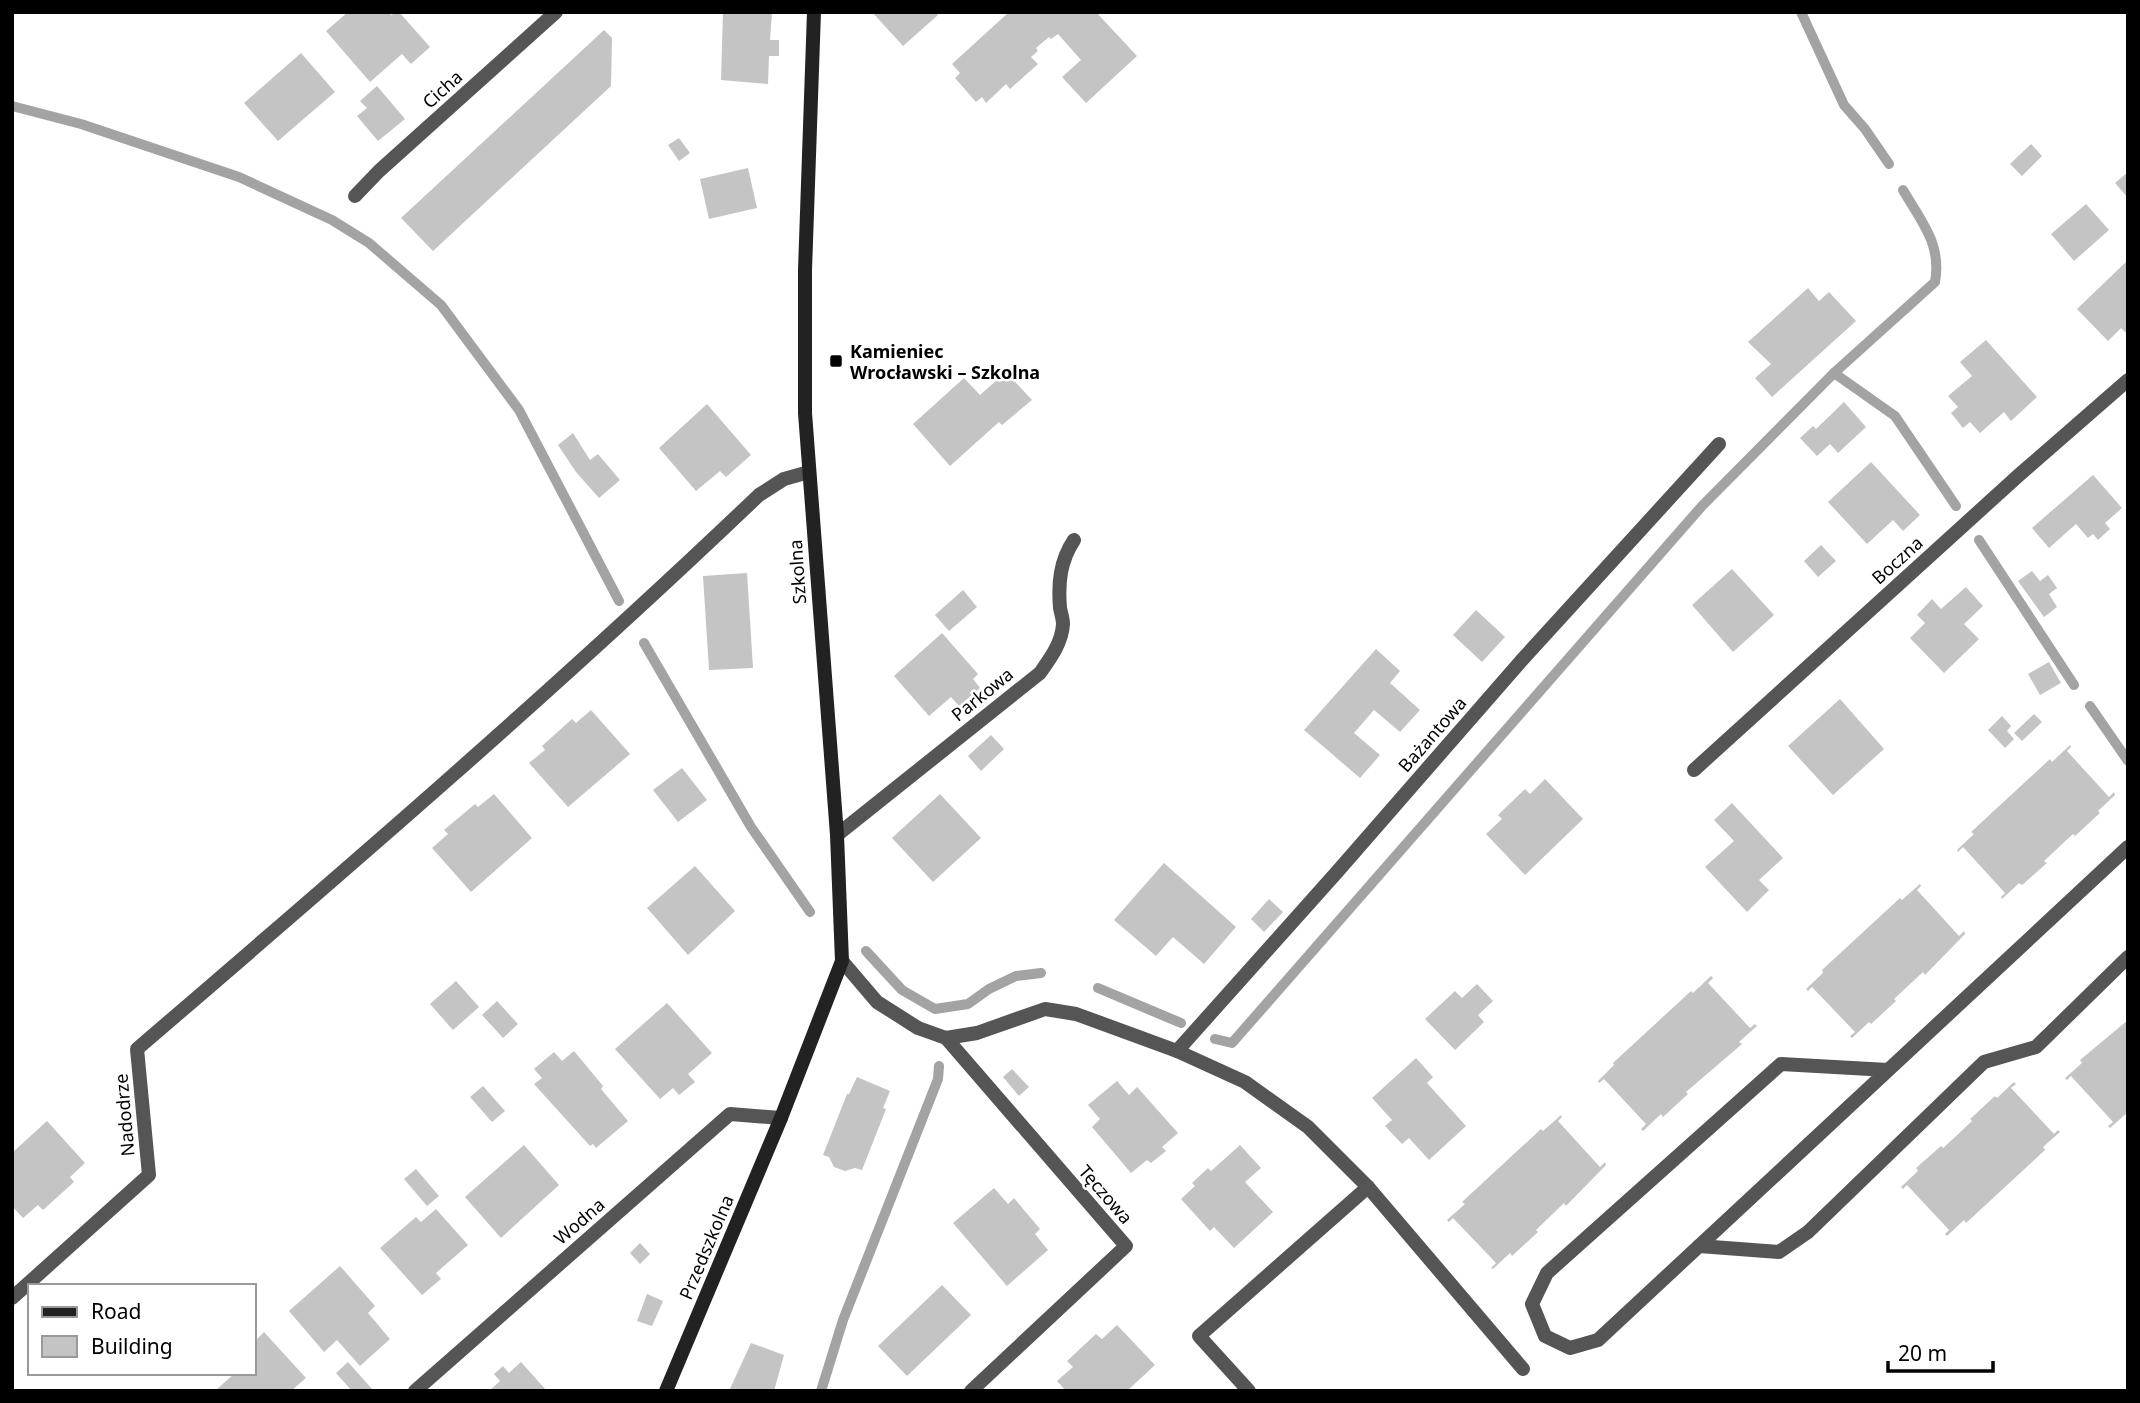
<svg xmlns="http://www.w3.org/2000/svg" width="2140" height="1403" font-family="'Noto Sans',sans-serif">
  <rect width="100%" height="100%" fill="#fff"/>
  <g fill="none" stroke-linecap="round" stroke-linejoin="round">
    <g stroke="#a3a3a3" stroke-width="10">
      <polyline points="1801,12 1844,105 1865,129 1889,164"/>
      <polyline points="12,106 81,124 239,177 332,220 369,243 441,305 519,410 619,601"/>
      <polyline points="1834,373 1895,416 1956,506"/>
      <polyline points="1979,540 2074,685"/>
      <polyline points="644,643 751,827 810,912"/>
      <polyline points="2090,706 2128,761"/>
      <polyline points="866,951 902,990 935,1009 968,1004 989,989 1016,976 1041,973"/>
      <polyline points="1098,988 1181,1023"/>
      <path d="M1215,1039L1232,1043L1702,506L1834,373L1935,282C1942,244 1921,221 1903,190"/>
      <polyline points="821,1391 843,1320 938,1079 939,1066"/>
    </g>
  </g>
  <g fill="#c4c4c4">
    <polygon points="348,12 389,12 391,15 399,12 430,47 411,64 402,54 370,82 326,31"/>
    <polygon points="723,12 772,13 770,40 779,40 779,56 769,56 768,84 721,80"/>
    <polygon points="872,12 935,12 938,15 903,46"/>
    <polygon points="1009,12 1096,12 1137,56 1086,103 1062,77 1081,60 1058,34 1051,39 1049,37 1036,48 1038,51 1031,57 1038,64 1010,89 1006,84 986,103 982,97 976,102 955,78 960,73 952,64"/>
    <polygon points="604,30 612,38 611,86 433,251 401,218"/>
    <polygon points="301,53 335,92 278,141 244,103"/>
    <polygon points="377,86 405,119 378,141 357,116 367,108 360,101"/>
    <polygon points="679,138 690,153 679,161 668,145"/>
    <polygon points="2031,144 2042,156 2022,176 2010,164"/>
    <polygon points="748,168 757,208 709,219 700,179"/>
    <polygon points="2128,172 2128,198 2115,183"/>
    <polygon points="2086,204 2109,230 2074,261 2051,234"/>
    <polygon points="2128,260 2128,331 2126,333 2121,328 2108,341 2077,309"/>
    <polygon points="1808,288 1819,301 1829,292 1856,321 1772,397 1755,378 1771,364 1748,342"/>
    <polygon points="1986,340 2037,397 2011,421 2004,412 1980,433 1970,422 1963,428 1951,413 1958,407 1948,396 1972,376 1960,362"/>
    <polygon points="1006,372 1032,400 1002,425 999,422 950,466 913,424 964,378 980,395"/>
    <polygon points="1844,402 1866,427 1838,453 1830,444 1817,456 1800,438 1813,426 1816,429"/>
    <polygon points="707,404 751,455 726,477 720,471 696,491 659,448"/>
    <polygon points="573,433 590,460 598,454 620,480 599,498 576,472 558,445"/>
    <polygon points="1871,462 1920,515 1903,531 1893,520 1867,544 1828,502"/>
    <polygon points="2093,475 2122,508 2105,523 2110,529 2098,540 2093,534 2088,538 2076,524 2049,548 2032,528"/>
    <polygon points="1821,545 1836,561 1818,577 1804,561"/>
    <polygon points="1732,569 1774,615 1733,652 1692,605"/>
    <polygon points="2032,571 2040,581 2048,575 2057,588 2049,594 2057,607 2044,617 2018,581"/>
    <polygon points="747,573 753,668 709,670 703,576"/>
    <polygon points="1966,587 1983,606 1964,624 1979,639 1944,673 1910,638 1925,623 1917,615 1932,599 1941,609"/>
    <polygon points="963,590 977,607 949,631 935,615"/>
    <polygon points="1476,610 1505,637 1482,662 1453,635"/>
    <polygon points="942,633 978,674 973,679 980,688 959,706 951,697 929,716 894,676"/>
    <polygon points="1376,649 1400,671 1390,683 1420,710 1400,732 1374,710 1354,733 1380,755 1360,778 1304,730"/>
    <polygon points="2049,662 2061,683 2040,695 2028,674"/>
    <polygon points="1840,699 1884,749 1833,795 1788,746"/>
    <polygon points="591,710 630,754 568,807 529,763 545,750 542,746 572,719 576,723"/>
    <polygon points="2034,714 2042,722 2022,741 2014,733"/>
    <polygon points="2002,716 2011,726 2007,731 2014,739 2005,748 1988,730"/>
    <polygon points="991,735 1004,749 981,771 968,756"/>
    <polygon points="2070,745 2071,747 2067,751 2109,797 2114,792 2115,795 2098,811 2100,813 2075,836 2073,834 2044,861 2047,863 2022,885 2019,883 2002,899 2001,897 2005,893 1963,847 1958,852 1957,850 1974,834 1971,832 2050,759 2052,762"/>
    <polygon points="682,768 707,800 678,822 653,790"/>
    <polygon points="1545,779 1583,819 1525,875 1486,834 1502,819 1498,815 1525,789 1530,794"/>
    <polygon points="494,794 532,838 471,892 432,848 448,834 444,830 475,804 478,807"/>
    <polygon points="940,794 981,838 933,882 892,838"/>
    <polygon points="1732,803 1783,858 1759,880 1769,890 1747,912 1705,867 1734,841 1714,820"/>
    <polygon points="1164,863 1236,927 1204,964 1173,937 1156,956 1114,920"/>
    <polygon points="695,866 735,911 688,955 647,908"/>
    <polygon points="1920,884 1921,886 1917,890 1959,936 1964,931 1965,934 1925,975 1923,972 1894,999 1896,1001 1871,1024 1869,1022 1852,1038 1850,1036 1855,1032 1812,987 1808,991 1806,989 1823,973 1822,970 1900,898 1902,900"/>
    <polygon points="1269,899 1283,912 1264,932 1251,919"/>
    <polygon points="1711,976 1713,978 1708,983 1750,1028 1755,1024 1757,1026 1739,1042 1742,1044 1686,1092 1688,1094 1663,1117 1661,1114 1643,1131 1641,1129 1646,1124 1604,1079 1599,1083 1598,1081 1614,1065 1613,1063 1691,991 1693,993"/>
    <polygon points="456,981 479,1007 453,1030 430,1004"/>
    <polygon points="1477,984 1493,1001 1478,1015 1484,1022 1455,1050 1425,1019 1455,991 1462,998"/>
    <polygon points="497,1001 518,1024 503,1038 482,1015"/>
    <polygon points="667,1003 712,1053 688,1074 695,1082 679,1095 673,1088 660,1099 615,1049"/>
    <polygon points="2128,1020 2128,1112 2110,1128 2108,1126 2113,1122 2071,1076 2067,1080 2065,1078 2082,1063 2080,1060"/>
    <polygon points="574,1051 603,1086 601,1089 628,1121 596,1148 593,1144 590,1146 534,1084 542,1078 534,1069 554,1052 562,1061"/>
    <polygon points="1416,1058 1433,1077 1427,1083 1466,1126 1429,1160 1409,1138 1402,1144 1385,1126 1392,1120 1372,1098"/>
    <polygon points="1012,1069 1029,1087 1019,1096 1003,1077"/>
    <polygon points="857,1077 890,1091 883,1108 886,1109 862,1170 855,1168 845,1171 834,1167 829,1157 823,1155 847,1094 849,1094"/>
    <polygon points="1117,1081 1129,1095 1137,1087 1178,1133 1162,1147 1166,1151 1151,1163 1147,1160 1131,1173 1092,1127 1100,1119 1088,1105"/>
    <polygon points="2014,1082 2016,1084 2011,1088 2054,1134 2058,1130 2060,1132 2043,1147 2045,1150 1966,1223 1964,1220 1947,1236 1945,1234 1949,1230 1907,1185 1903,1189 1901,1187 1918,1171 1916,1168 1941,1146 1943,1148 1954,1138 1972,1121 1970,1119 1995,1096 1997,1098"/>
    <polygon points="483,1086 505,1111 492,1122 470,1097"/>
    <polygon points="1561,1115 1562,1117 1558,1121 1600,1167 1605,1162 1606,1165 1566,1206 1564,1203 1536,1230 1538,1232 1512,1256 1510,1253 1493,1269 1491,1268 1496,1263 1453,1218 1449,1222 1447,1220 1465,1204 1462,1202 1541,1129 1543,1131"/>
    <polygon points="47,1121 85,1163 70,1177 74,1182 43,1210 38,1205 23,1218 12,1206 12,1153"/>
    <polygon points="524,1145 559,1185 501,1238 465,1197"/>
    <polygon points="1240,1145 1261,1168 1245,1182 1273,1212 1234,1248 1214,1227 1210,1231 1181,1199 1195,1186 1192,1183 1208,1168 1211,1171"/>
    <polygon points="416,1169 439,1196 427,1206 404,1179"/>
    <polygon points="994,1188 1008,1204 1014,1198 1040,1229 1035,1234 1048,1250 1007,1286 953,1223"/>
    <polygon points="436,1209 468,1245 436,1273 441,1279 422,1295 380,1248 416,1217 421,1222"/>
    <polygon points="640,1243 650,1254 640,1264 630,1253"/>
    <polygon points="340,1266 375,1306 368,1313 390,1339 360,1366 337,1340 324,1352 289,1311"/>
    <polygon points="942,1285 971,1315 907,1376 878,1346"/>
    <polygon points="647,1294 663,1301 652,1326 637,1321"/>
    <polygon points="1117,1325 1155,1365 1127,1391 1066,1391 1057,1381 1073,1367 1067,1361 1096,1334 1102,1339"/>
    <polygon points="264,1332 306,1378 291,1391 215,1391 235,1373 254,1373 254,1342"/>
    <polygon points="751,1343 784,1355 774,1391 729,1391"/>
    <polygon points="348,1362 372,1389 370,1391 352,1391 336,1373"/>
    <polygon points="521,1362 547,1391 489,1391 500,1381 494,1374 503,1366 509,1373"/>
  </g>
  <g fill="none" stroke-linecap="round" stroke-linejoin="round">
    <g stroke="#555" stroke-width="14">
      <polyline points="1888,1070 1781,1064 1547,1273 1532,1304 1545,1336 1570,1348 1598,1340 2128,847"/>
      <polyline points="1699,1246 1779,1252 1808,1232 1984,1062 2036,1047 2128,957"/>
    </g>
    <g stroke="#555" stroke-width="14">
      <polyline points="355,196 379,171 556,12"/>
      <polyline points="1694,770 2019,475 2128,380"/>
      <path d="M837,835L1040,673C1050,659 1062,643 1063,624C1063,619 1061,613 1060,608C1058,583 1060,561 1074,540"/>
      <polyline points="842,961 877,1002 918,1028 946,1038 977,1033 1045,1009 1076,1014 1177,1051 1245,1082 1308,1127 1368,1187 1523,1369"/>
      <polyline points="946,1038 1126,1246 971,1391"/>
      <polyline points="1177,1051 1337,872 1521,661 1719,444"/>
      <path d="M12,1298L149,1175L137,1049C348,868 558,687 759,495L784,479L809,472"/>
      <polyline points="415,1391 730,1114 781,1118"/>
      <polyline points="1249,1391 1199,1336 1368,1187"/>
    </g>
    <polyline stroke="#222" stroke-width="14" points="666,1391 781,1118 842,961 837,835 805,413 805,270 814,12"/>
  </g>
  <rect fill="#000" stroke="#fff" stroke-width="2.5" x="829" y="354" width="14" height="14" rx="3.5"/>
  <g text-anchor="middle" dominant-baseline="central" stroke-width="5" stroke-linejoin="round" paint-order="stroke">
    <g font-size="18" fill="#000" stroke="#fff">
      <text transform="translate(442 89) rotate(-42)">Cicha</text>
      <text transform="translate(1897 560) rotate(-42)">Boczna</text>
      <text transform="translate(797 572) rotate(-94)">Szkolna</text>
      <text transform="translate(982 694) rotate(-39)">Parkowa</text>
      <text transform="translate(1432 734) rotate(-49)">Bażantowa</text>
      <text transform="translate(124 1115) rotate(-95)">Nadodrze</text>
      <text transform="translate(1106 1194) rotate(49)">Tęczowa</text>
      <text transform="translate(579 1221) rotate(-41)">Wodna</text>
      <text transform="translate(706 1247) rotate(-67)">Przedszkolna</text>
    </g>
    <g font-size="18" font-weight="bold" fill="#000" stroke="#fff" text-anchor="start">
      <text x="850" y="351">Kamieniec<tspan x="850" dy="21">Wrocławski – Szkolna</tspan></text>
    </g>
  </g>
  <rect width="2140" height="1403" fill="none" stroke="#000000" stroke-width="28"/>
  <rect x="28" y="1284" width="228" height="91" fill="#ffffff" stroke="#999999" stroke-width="2"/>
  <rect x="42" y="1307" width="35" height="10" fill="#222222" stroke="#999999" stroke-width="2"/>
  <text x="91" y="1319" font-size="21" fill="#000000">Road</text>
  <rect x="42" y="1336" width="35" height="21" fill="#c4c4c4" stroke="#999999" stroke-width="2"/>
  <text x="91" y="1354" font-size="21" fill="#000000">Building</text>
  <path d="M1888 1361v10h105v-10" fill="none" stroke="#000000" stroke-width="3.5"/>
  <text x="1898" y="1361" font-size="21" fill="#000000" stroke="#ffffff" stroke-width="5" paint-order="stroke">20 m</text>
</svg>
